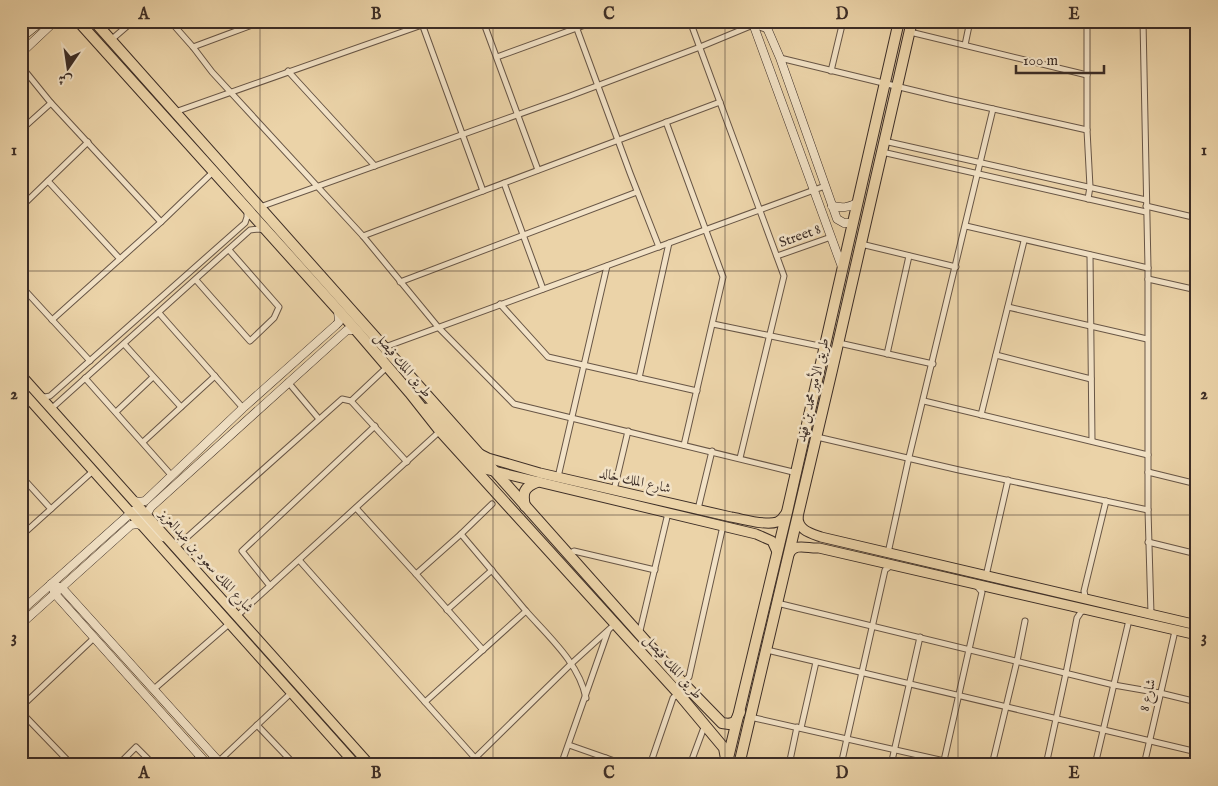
<svg xmlns="http://www.w3.org/2000/svg" width="1218" height="786" font-family="'IM FELL English',Amiri,serif">
  <rect width="100%" height="100%" fill="#ebd3a8"/>
  <filter id="stains"><feTurbulence type="fractalNoise" baseFrequency=".004" numOctaves="4"/><feColorMatrix values="0 0 0 0 .2 0 0 0 0 .09 0 0 0 0 .02 0 0 0 .5 -.17"/></filter>
  <radialGradient id="worn" r=".72"><stop offset=".6" stop-color="#630" stop-opacity="0"/><stop offset="1" stop-color="#630" stop-opacity=".3"/></radialGradient>
  <g fill="none" stroke-linecap="round" stroke-linejoin="round">
    <defs>
      <g id="street">
        <polyline points="170,21 193,47 212,72 363,236 438,327 514,404 797,473"/>
        <polyline points="421,21 483,191"/>
        <polyline points="483,21 538,170"/>
        <polyline points="574,21 630,173 659,247"/>
        <polyline points="690,21 784,276 740,458"/>
        <polyline points="1087,21 1087,130 1090,187 1088,199"/>
        <polyline points="1143,21 1148,268 1148,510 1151,614"/>
        <polyline points="910,32 1087,75"/>
        <polyline points="111,40 133,21"/>
        <polyline points="965,45 970,21"/>
        <polyline points="193,47 263,21"/>
        <polyline points="497,57 596,21"/>
        <polyline points="780,58 949,99 1087,130"/>
        <polyline points="21,66 51,103 161,222"/>
        <polyline points="288,71 375,166"/>
        <polyline points="831,71 843,21"/>
        <polyline points="175,112 422,25"/>
        <polyline points="666,122 723,277 684,445"/>
        <polyline points="21,130 51,103"/>
        <polyline points="884,141 1146,200"/>
        <polyline points="882,152 1146,212"/>
        <polyline points="48,181 120,259"/>
        <polyline points="504,183 543,289"/>
        <polyline points="1146,206 1197,218"/>
        <polyline points="21,207 88,142"/>
        <polyline points="260,207 570,96 700,47 753,25 768,30"/>
        <polyline points="966,226 1148,268"/>
        <polyline points="363,236 720,102"/>
        <polyline points="861,244 956,267"/>
        <polyline points="1090,255 1092,441"/>
        <polyline points="777,256 831,237"/>
        <polyline points="1148,279 1197,290"/>
        <polyline points="196,280 250,341 274,318 279,307 229,250"/>
        <polyline points="400,282 637,192"/>
        <polyline points="21,286 90,361"/>
        <polyline points="500,304 548,357 697,391"/>
        <polyline points="1008,307 1147,339"/>
        <polyline points="159,313 243,408"/>
        <polyline points="52,320 161,222 213,172"/>
        <polyline points="713,324 824,347"/>
        <polyline points="839,343 933,364"/>
        <polyline points="124,344 181,407"/>
        <polyline points="385,347 825,186"/>
        <polyline points="887,354 909,256"/>
        <polyline points="996,355 1091,379"/>
        <polyline points="85,378 172,476"/>
        <polyline points="639,378 669,243"/>
        <polyline points="288,382 319,419"/>
        <polyline points="41,396 45,397 50,396 245,223 247,217 247,212"/>
        <polyline points="351,401 387,367"/>
        <polyline points="924,401 1148,455"/>
        <polyline points="51,409 250,230 259,229 264,230"/>
        <polyline points="116,412 153,377"/>
        <polyline points="981,415 1024,241"/>
        <polyline points="817,437 959,470 1148,510"/>
        <polyline points="143,442 215,376"/>
        <polyline points="1148,472 1197,484"/>
        <polyline points="21,476 51,509"/>
        <polyline points="558,477 607,266"/>
        <polyline points="614,490 628,431"/>
        <polyline points="356,508 416,574"/>
        <polyline points="698,509 712,451"/>
        <polyline points="461,534 492,504"/>
        <polyline points="21,536 93,471"/>
        <polyline points="1148,542 1197,554"/>
        <polyline points="175,548 342,399 351,401 407,462"/>
        <polyline points="888,553 909,457 993,109"/>
        <polyline points="569,554 574,551 655,570"/>
        <polyline points="299,560 425,702"/>
        <polyline points="986,576 1008,480"/>
        <polyline points="270,586 242,551 375,426"/>
        <polyline points="1088,599 1085,596 1084,591 1106,501"/>
        <polyline points="777,603 1114,685 1160,693 1197,702"/>
        <polyline points="447,610 492,570"/>
        <polyline points="237,616 440,431"/>
        <polyline points="639,635 668,513"/>
        <polyline points="483,650 416,574 461,534 526,611"/>
        <polyline points="767,650 1197,752"/>
        <polyline points="683,682 689,677 723,526"/>
        <polyline points="154,689 230,623"/>
        <polyline points="21,707 94,638"/>
        <polyline points="21,712 72,765"/>
        <polyline points="750,717 962,765"/>
        <polyline points="257,725 295,765"/>
        <polyline points="801,728 816,662"/>
        <polyline points="569,745 626,765"/>
        <path d="M475,758L425,702L526,611C549,637 579,663 586,698"/>
        <polyline points="219,761 291,693"/>
        <polyline points="118,765 136,747 154,765"/>
        <polyline points="190,765 200,756"/>
        <polyline points="468,765 572,663 616,623"/>
        <polyline points="561,765 608,631"/>
        <polyline points="603,765 606,758"/>
        <polyline points="650,765 673,698 678,693"/>
        <polyline points="690,765 703,730"/>
        <polyline points="789,765 797,727"/>
        <polyline points="841,765 885,570 892,565"/>
        <polyline points="891,765 920,637"/>
        <polyline points="943,765 982,592 976,585"/>
        <polyline points="992,765 1017,661 1025,621"/>
        <polyline points="1046,765 1066,673 1077,618 1081,612 1085,610"/>
        <polyline points="1095,765 1129,620"/>
        <polyline points="1144,765 1175,631"/>
        <polyline points="1196,765 1197,760"/>
      </g>
      <g id="secondary">
        <polyline points="752,21 842,267"/>
        <polyline points="764,21 780,58 837,219 844,223 852,223"/>
        <polyline points="21,38 42,21"/>
        <polyline points="21,53 55,21"/>
        <path d="M832,206C842,208 848,208 857,203"/>
        <polyline points="134,501 139,502 145,501 243,408 336,325 339,322 338,311"/>
        <polyline points="148,518 148,512 151,507 347,330 356,330"/>
        <polyline points="51,584 62,588 222,765"/>
        <polyline points="51,584 55,594 208,765"/>
        <path d="M21,611L133,511C145,514 153,530 163,537"/>
        <polyline points="21,624 131,525 137,524 143,526"/>
      </g>
      <g id="primary">
        <polyline points="21,375 370,765"/>
        <polyline points="21,390 356,765"/>
        <polyline points="427,408 478,463 485,469 756,534 772,541 777,552"/>
        <path d="M480,454L488,458L540,473L731,517C743,519 766,526 777,522C782,520 784,516 786,513"/>
        <path d="M798,517C798,530 810,533 821,537L1197,625"/>
        <path d="M789,554C795,542 808,549 819,548L1197,635"/>
      </g>
      <g id="highway">
        <polyline points="78,21 356,330 410,393 440,431 678,693 724,748 727,764"/>
        <polyline points="94,21 683,683 722,723 729,724 735,722 740,712"/>
        <path d="M525,506C522,493 524,487 537,482"/>
        <polyline points="728,758 787,512 899,21"/>
        <polyline points="739,765 832,370 912,21"/>
      </g>
    </defs>
    <use href="#street" stroke="#685646" stroke-width="7"/>
    <use href="#secondary" stroke="#3c2d26" stroke-width="9"/>
    <use href="#primary" stroke="#3c2d26" stroke-width="11"/>
    <use href="#highway" stroke="#3c2d26" stroke-width="12"/>
    <use href="#street" stroke="#f2e2c6" stroke-width="5"/>
    <use href="#secondary" stroke="#f2e2c6" stroke-width="8"/>
    <use href="#primary" stroke="#ebd3a8" stroke-width="9"/>
    <use href="#highway" stroke="#ebd3a8" stroke-width="10"/>
  </g>
  <path fill="none" stroke="#3c2d26" stroke-width="1" stroke-opacity="0.55" d="M260,21V765M493,21V765M725,21V765M958,21V765M21,271H1197M21,515H1197"/>
  <g text-anchor="middle" dominant-baseline="central" stroke-width="5" stroke-linejoin="round" paint-order="stroke">
    <g font-size="14" fill="#3c2d26" stroke="#f2e2c6">
      <text transform="translate(800 236) rotate(-20)">Street 8</text>
      <text transform="translate(403 365) rotate(50)">طريق الملك فيصل</text>
      <text transform="translate(813 390) rotate(-77)">طريق الأمير محمد بن فهد</text>
      <text transform="translate(635 481) rotate(13)">شارع الملك خالد</text>
      <text transform="translate(206 561) rotate(48)">شارع الملك سعود بن عبدالعزيز</text>
      <text transform="translate(673 667) rotate(49)">طريق الملك فيصل</text>
      <text transform="translate(1148 695) rotate(-77)">شارع 8</text>
    </g>
  </g>
  <rect width="1218" height="786" fill="none" stroke="#ebd3a8" stroke-width="55"/>
  <g transform="translate(68 68) rotate(193)" stroke="#f2e2c6" stroke-width="4" paint-order="stroke">
  <path d="M0-4L9 19L0 12L-9 19Z" fill="#3c2d26"/>
  <text y="-8" font-size="14" font-weight="bold" text-anchor="middle" fill="#3c2d26">ش</text>
  </g>
  <path d="M1016 65v8h88v-8" fill="none" stroke="#3c2d26" stroke-width="2.5"/>
  <text x="1023" y="65" font-size="15" fill="#3c2d26" stroke="#f2e2c6" stroke-width="4" paint-order="stroke">100 m</text>
  <rect x="28" y="28" width="1162" height="730" fill="none" stroke="#3c2d26" stroke-width="2"/>
  <g font-size="16" text-anchor="middle" font-weight="bold" fill="#3c2d26">
    <text x="144" y="19">A</text>
    <text x="376" y="19">B</text>
    <text x="609" y="19">C</text>
    <text x="842" y="19">D</text>
    <text x="1074" y="19">E</text>
    <text x="14" y="155">1</text>
    <text x="1204" y="155">1</text>
    <text x="14" y="399">2</text>
    <text x="1204" y="399">2</text>
    <text x="14" y="642">3</text>
    <text x="1204" y="642">3</text>
    <text x="144" y="778">A</text>
    <text x="376" y="778">B</text>
    <text x="609" y="778">C</text>
    <text x="842" y="778">D</text>
    <text x="1074" y="778">E</text>
  </g>
  <rect width="100%" height="100%" filter="url(#stains)"/>
  <rect width="100%" height="100%" fill="url(#worn)"/>
</svg>
